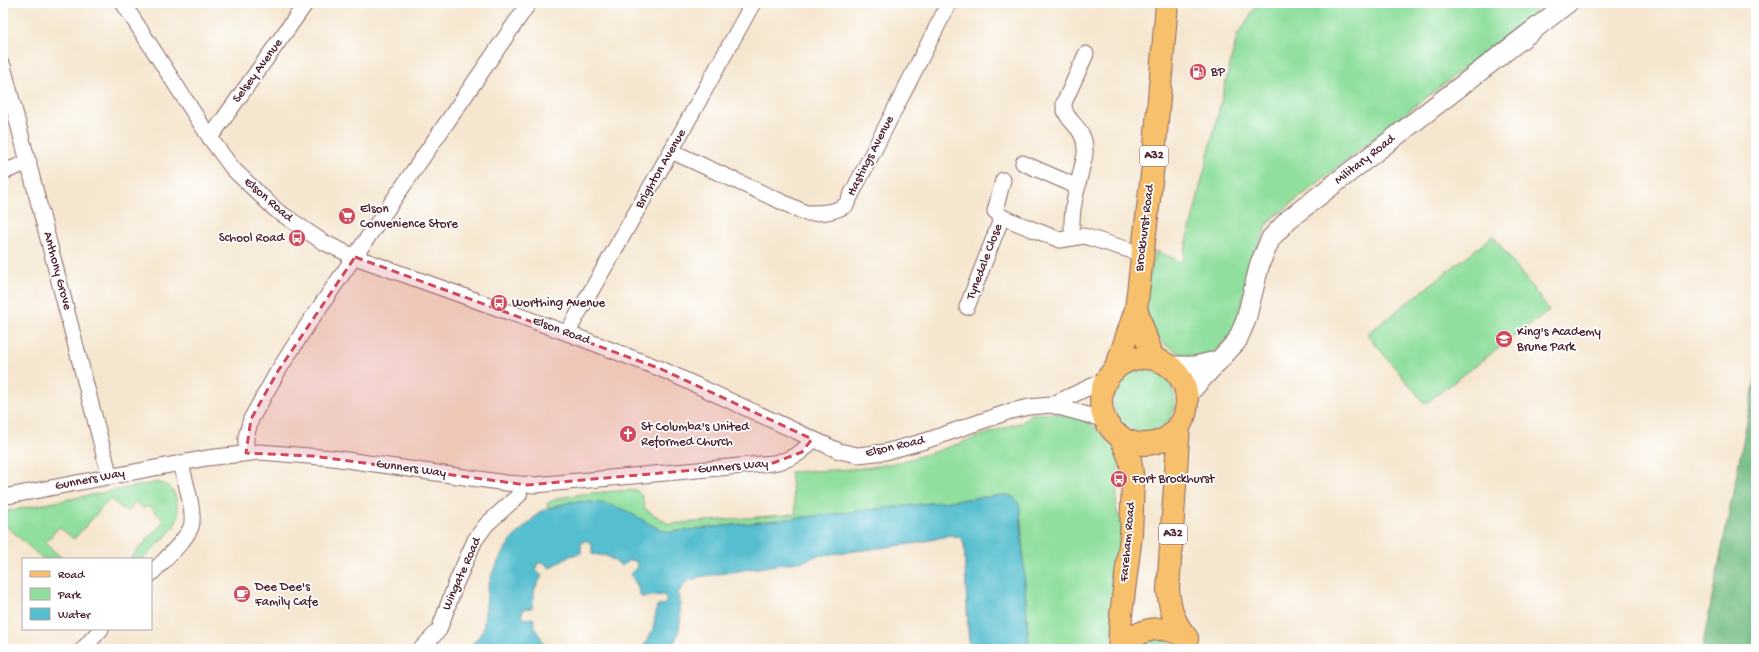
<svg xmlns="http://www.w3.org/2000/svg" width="1759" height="652" font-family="'Gochi Hand',sans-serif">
  <rect width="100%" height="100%" fill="#fff"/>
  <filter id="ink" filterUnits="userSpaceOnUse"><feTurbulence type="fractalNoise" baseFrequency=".025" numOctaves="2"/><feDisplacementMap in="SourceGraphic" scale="8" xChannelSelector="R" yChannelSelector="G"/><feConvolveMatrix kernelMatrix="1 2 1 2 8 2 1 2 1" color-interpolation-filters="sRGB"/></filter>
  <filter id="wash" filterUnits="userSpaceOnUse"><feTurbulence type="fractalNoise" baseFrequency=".012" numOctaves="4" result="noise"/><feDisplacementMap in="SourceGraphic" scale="16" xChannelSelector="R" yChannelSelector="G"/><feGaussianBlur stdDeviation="0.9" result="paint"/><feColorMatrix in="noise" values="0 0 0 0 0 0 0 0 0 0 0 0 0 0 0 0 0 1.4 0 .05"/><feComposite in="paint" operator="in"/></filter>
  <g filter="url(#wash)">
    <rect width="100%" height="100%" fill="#f5e6cf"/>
    <g fill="#91df9e" stroke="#6e7f64">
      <polygon points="1258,3 1547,3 1269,221 1253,257 1234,332 1211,355 1193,357 1183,355 1164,344 1151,329 1145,297 1156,251 1182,262 1237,36"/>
      <polygon points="1493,236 1549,310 1425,404 1367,334"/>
      <circle cx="1144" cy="401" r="31"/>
      <path d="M1053,413L1075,416L1091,424L1114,445L1119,458L1116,508L1123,529L1110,649H1029L1020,508L1003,495L670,532C660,531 651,524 642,520C606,502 587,496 548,508L547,504C558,493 618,491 636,490L642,496L645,509L669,524L796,514L790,472C819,470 849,471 878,466C925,458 970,439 1015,424C1023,423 1026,421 1030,414Z"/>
      <path d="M158,482C168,485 175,489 176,500C177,505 179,510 178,516C177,529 153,549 144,559H130L164,521L149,506L143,508L136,502L127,512L110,499L74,539L59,527L45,543L63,559H43L3,523V512Z"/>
      <polygon points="1156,639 1166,640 1179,649 1134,649 1137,646"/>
    </g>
    <polygon fill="#74be85" stroke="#5f6e58" points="1756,376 1756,649 1702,649"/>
    <path fill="#54becf" stroke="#4f6e7d" d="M1003,495C1013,495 1018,499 1020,508L1029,649H969L964,544L961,538L951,535L918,543L816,556L803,561L699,577L686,582L678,593C682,613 682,631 671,649H648L644,646L653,629L657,606L665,604L667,599L663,595L641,597L637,585L630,574L637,567L636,561L629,560L622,566L607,556L592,554V545L586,540L581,544V553L570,556L550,568L543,562L537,564L536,570L542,576L535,588L532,608L524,609L521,615L524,619L533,618L536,630L544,643L538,649H468L483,631L488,587L492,574L503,552L513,538L541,511L570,502H588L602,503L623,509L659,529L670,532Z"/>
  </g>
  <g filter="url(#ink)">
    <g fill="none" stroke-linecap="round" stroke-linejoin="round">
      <defs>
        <g id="minor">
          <polyline points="123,3 210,138 233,169 276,210 323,242 355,257 567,333 661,369 839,451 858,455 885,452 925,441 1011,411 1029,407 1051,405 1107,379"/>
          <polyline points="3,66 110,477"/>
          <polyline points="210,138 306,3"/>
          <path d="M671,151L806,213C820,213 834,213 846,205L949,3"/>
          <polyline points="1023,163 1078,187"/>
          <polyline points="3,172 29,162"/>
          <polyline points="1003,180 995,211 1002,217 1060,240 1084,236 1142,254"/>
          <path d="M1073,238C1069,215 1077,190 1082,167C1083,162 1086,155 1085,149C1085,125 1063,122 1064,103L1086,54"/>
          <polyline points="967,307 1002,217"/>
          <polyline points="567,333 671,151 753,3"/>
          <polyline points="1051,405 1106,420"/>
          <polyline points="246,453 246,437 251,419 278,371 306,327 529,3"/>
          <path d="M3,497L207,458L260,452L333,458L506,483L535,485L773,463C789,460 804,454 812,439"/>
          <path d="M151,574C163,561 184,543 191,527C196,512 184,479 181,463"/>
          <polyline points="83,649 101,629"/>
          <polyline points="421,649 439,630 456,583 475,540 486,525 519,495 521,485"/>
        </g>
        <g id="tertiary">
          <polyline points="1170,366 1195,366 1220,360"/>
          <polyline points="1187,395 1237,341 1246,320 1260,263 1271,238 1289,219 1568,3"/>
        </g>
        <g id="primary">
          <polyline points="1136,309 1153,358"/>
          <circle cx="1144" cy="401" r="43"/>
          <polyline points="1116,368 1136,309 1154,157 1167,3"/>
          <path d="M1179,426L1168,590C1170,609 1174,623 1187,638"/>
          <polyline points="1119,649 1121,615 1131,535 1133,481 1130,459 1120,436"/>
          <path d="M1124,649C1137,626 1167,623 1187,639"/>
        </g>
      </defs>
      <use href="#minor" stroke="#866564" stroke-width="17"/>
      <use href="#tertiary" stroke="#866564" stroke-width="21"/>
      <use href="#primary" stroke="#866564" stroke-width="24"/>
      <use href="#minor" stroke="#fff" stroke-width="15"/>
      <use href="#tertiary" stroke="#fff" stroke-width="19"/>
      <use href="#primary" stroke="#f7c06c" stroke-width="22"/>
    </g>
  </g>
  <path fill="#d1495b" fill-opacity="0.2" stroke="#d1495b" stroke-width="3" stroke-dasharray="8 5" stroke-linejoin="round" d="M355,257L661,369L812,439L802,452L773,463L527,485L312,456L246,453L251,419L278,371Z"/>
  <defs>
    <symbol id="fuel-disc" viewBox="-11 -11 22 22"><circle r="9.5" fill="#d1495b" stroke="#fff"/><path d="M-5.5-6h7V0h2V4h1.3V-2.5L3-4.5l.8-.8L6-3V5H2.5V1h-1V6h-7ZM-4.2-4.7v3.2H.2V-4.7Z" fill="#fff"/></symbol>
    <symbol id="supermarket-disc" viewBox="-11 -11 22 22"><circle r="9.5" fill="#d1495b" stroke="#fff"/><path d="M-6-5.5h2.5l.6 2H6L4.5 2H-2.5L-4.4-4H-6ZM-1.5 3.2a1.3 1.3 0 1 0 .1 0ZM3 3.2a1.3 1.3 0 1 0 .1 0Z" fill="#fff"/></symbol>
    <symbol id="bus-disc" viewBox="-11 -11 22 22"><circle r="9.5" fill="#d1495b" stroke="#fff"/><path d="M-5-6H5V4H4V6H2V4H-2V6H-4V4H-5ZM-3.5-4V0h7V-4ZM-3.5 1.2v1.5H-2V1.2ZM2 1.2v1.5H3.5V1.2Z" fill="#fff"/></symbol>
    <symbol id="school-disc" viewBox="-11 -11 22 22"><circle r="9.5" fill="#d1495b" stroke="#fff"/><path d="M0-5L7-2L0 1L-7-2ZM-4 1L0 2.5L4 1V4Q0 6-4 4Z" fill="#fff"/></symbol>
    <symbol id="church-disc" viewBox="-11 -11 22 22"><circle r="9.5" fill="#d1495b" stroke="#fff"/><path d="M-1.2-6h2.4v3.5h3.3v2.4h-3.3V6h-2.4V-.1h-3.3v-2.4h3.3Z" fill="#fff"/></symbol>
    <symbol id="cafe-disc" viewBox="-11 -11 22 22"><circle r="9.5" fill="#d1495b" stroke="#fff"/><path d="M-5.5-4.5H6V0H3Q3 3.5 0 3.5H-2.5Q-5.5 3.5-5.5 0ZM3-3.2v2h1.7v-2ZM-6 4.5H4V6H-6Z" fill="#fff"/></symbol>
  </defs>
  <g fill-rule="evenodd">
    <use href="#fuel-disc" x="1188" y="62" width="20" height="20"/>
    <use href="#supermarket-disc" x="337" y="206" width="20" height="20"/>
    <use href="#bus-disc" x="287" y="228" width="20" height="20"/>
    <use href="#bus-disc" x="489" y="293" width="20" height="20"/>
    <use href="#school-disc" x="1494" y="329" width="20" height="20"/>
    <use href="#church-disc" x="618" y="424" width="20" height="20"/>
    <use href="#bus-disc" x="1109" y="469" width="20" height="20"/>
    <use href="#cafe-disc" x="232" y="584" width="20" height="20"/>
  </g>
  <g text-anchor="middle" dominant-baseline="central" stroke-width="3.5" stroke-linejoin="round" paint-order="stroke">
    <g fill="#fff" stroke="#80626b" stroke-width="1">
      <rect x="1140" y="146" width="28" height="20" rx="3"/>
      <rect x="1159" y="524" width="28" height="20" rx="3"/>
    </g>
    <g font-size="12" font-weight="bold" fill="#4a1f2b">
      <text x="1154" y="156">A32</text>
      <text x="1173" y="534">A32</text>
    </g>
    <g font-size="13" fill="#4a1f2b" stroke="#fff">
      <text transform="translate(258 71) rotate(-54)">Selsey Avenue</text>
      <text transform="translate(871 156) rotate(-63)">Hastings Avenue</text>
      <text transform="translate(1365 160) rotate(-38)">Military Road</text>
      <text transform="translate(661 169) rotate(-60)">Brighton Avenue</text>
      <text transform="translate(268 200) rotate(41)">Elson Road</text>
      <text transform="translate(1145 228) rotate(-83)">Brockhurst Road</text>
      <text transform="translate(985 262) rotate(-69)">Tynedale Close</text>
      <text transform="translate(57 271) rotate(75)">Anthony Grove</text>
      <text transform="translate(561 331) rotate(20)">Elson Road</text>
      <text transform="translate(895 447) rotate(-13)">Elson Road</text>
      <text transform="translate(733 467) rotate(-5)">Gunners Way</text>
      <text transform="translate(411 469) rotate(8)">Gunners Way</text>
      <text transform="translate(90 480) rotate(-11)">Gunners Way</text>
      <text transform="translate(1128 542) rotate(-85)">Fareham Road</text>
      <text transform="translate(462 574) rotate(-66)">Wingate Road</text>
    </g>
    <g font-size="13" fill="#4a1f2b" stroke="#fff" text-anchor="start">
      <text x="1211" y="72">BP</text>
      <text x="360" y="209">Elson<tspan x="360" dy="15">Convenience Store</tspan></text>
      <text x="284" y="238" text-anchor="end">School Road</text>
      <text x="512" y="303">Worthing Avenue</text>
      <text x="1517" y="332">King's Academy<tspan x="1517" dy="15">Brune Park</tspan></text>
      <text x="641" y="427">St Columba's United<tspan x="641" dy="15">Reformed Church</tspan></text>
      <text x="1132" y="479">Fort Brockhurst</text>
      <text x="255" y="587">Dee Dee's<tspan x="255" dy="15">Family Cafe</tspan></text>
    </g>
  </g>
  <rect width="1759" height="652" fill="none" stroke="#fff" stroke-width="16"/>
  <rect x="22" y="558" width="130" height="72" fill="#ffffff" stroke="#b7a5aa"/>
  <rect x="30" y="571" width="20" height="6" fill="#f7c06c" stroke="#b7a5aa"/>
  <text x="58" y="578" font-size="12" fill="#4a1f2b">Road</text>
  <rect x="30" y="588" width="20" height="12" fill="#91df9e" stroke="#b7a5aa"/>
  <text x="58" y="598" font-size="12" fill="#4a1f2b">Park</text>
  <rect x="30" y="608" width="20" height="12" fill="#54becf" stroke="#b7a5aa"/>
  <text x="58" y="618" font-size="12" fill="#4a1f2b">Water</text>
</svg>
